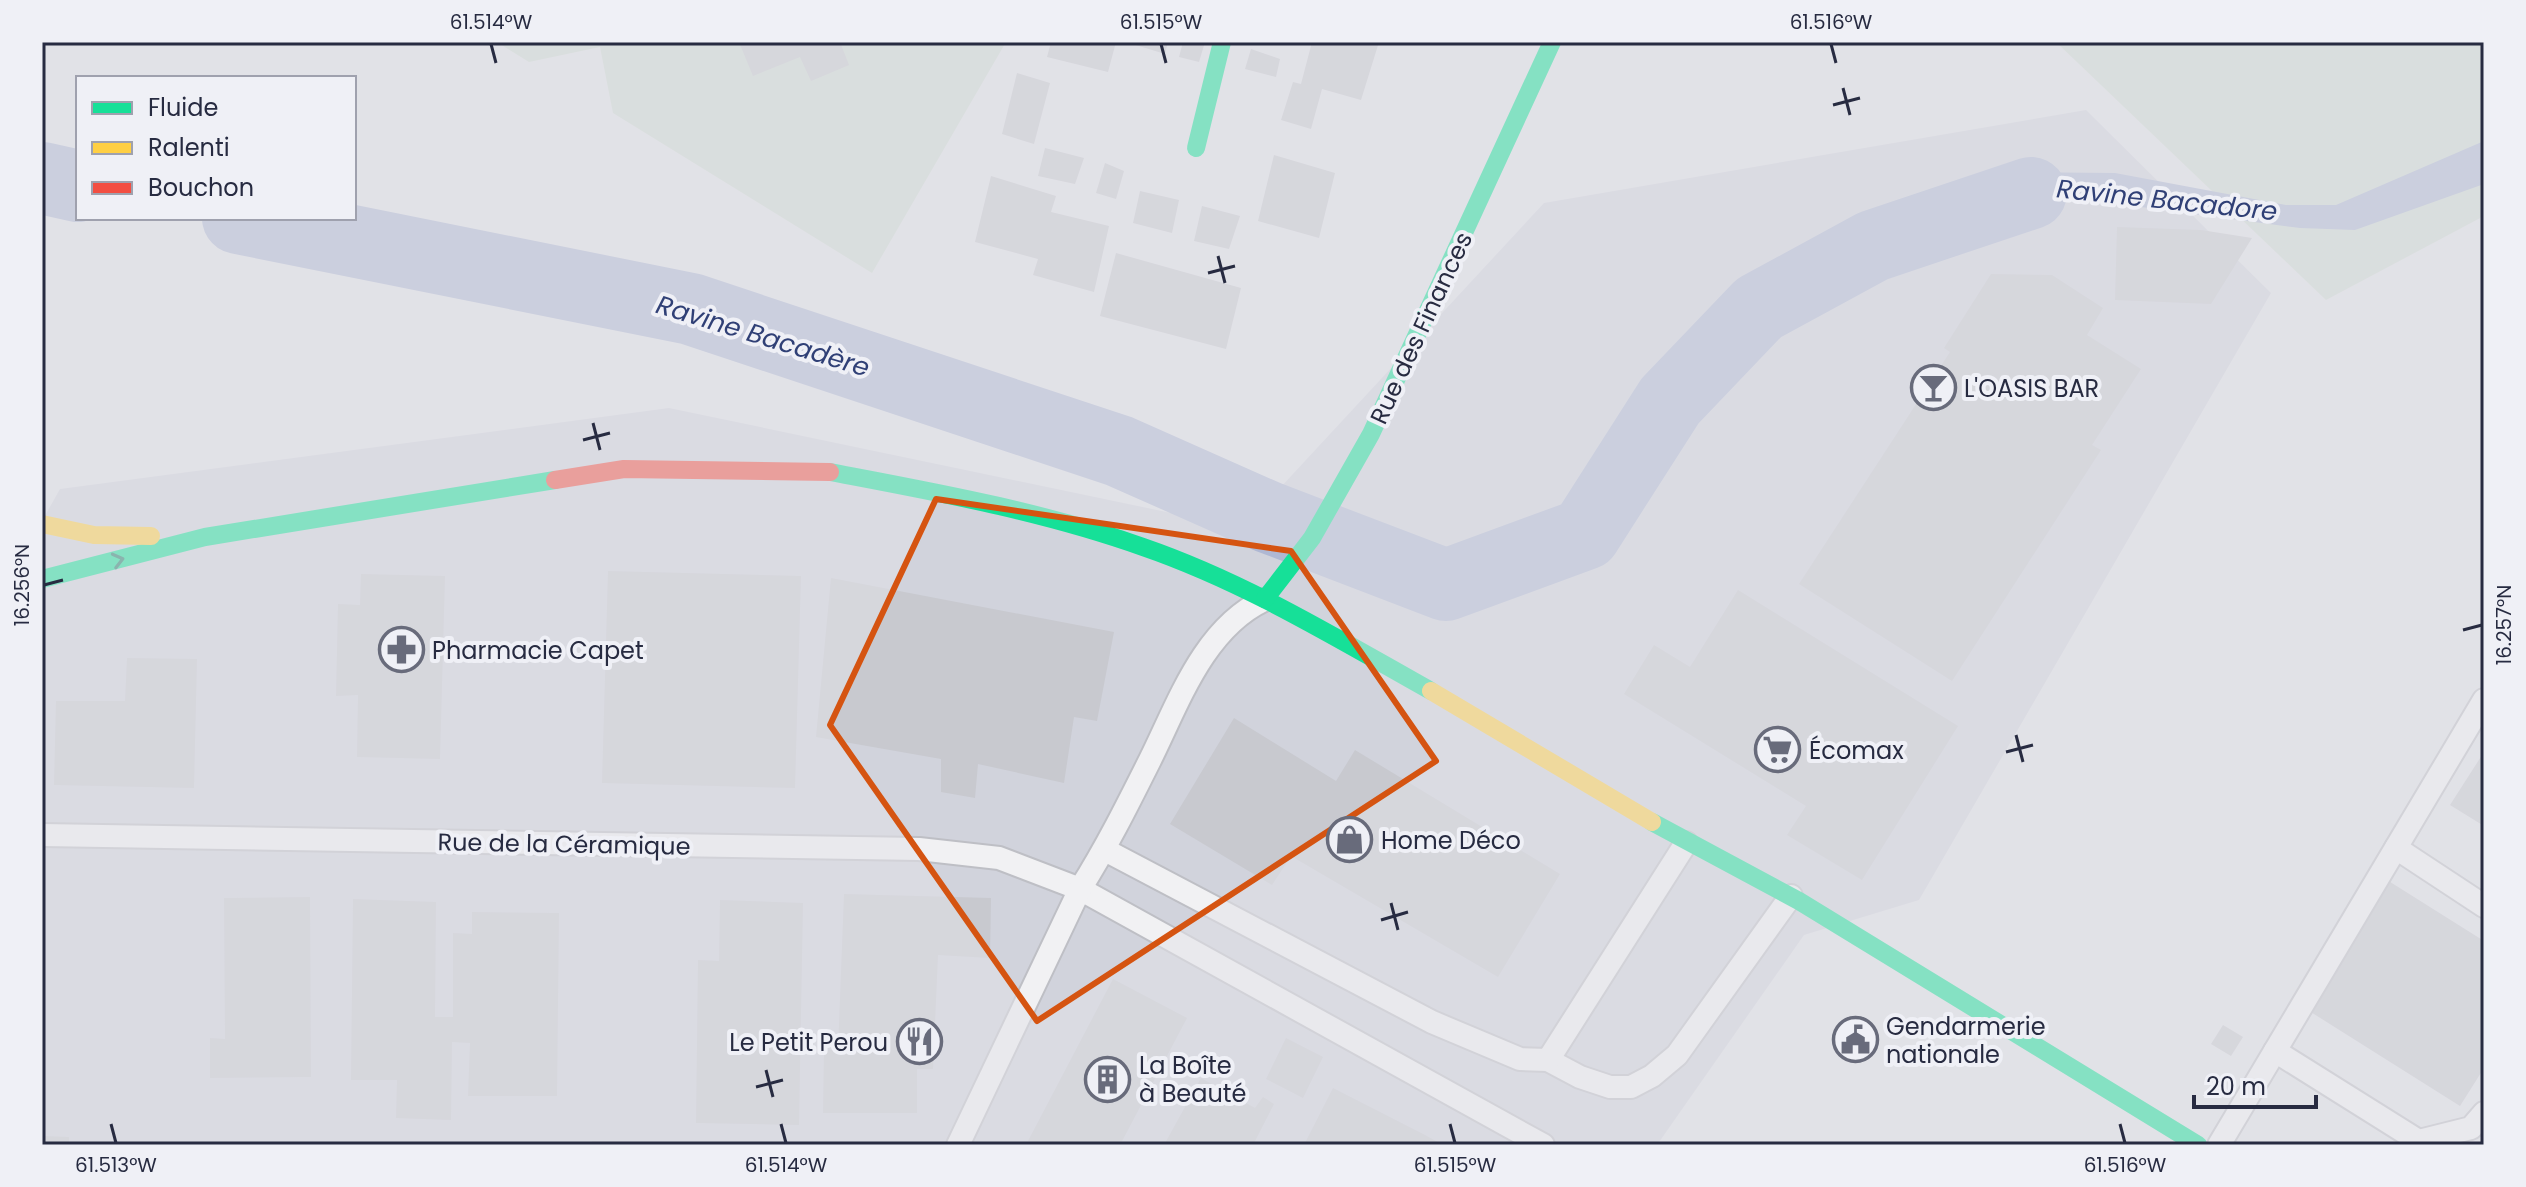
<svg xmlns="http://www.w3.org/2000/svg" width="2526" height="1187" font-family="Poppins,sans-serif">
  <rect width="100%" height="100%" fill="#e1e2e7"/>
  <polygon fill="#d1d3dc" points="2086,110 2271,293 1919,900 1804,935 1657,1145 42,1145 42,521 60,489 669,408 1243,528 1544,203"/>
  <g fill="#cfdad2">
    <polygon points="497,42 1006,42 872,273 613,113 600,47 529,62"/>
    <polygon points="2056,42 2484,42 2484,216 2326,300"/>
  </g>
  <polygon fill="#afb8d3" points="2484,141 2484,184 2355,230 2300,228 2051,195 1942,223 1873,246 1755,321 1733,357 1708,339 1768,279 1837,228 1917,195 1990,172 2115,173 2286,205 2336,205"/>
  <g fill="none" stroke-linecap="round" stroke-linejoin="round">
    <g stroke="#afb8d3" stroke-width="72">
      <polyline points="42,178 78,186"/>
      <polyline points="238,218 691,309 1119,451 1268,517 1446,585 1585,534 1670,401 1759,308 1873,246 2031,193"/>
    </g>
  </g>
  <g fill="#c8c9cf">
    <polygon points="739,42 840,42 849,65 811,81 800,57 753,76"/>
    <polygon points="1051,42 1116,42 1108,72 1047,57"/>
    <polygon points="1126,42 1168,42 1165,54"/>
    <polygon points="1183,42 1205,42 1199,62 1179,57"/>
    <polygon points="1312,42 1379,42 1361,100 1322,89 1311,129 1281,120 1293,82 1301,84"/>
    <polygon points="1251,49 1280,59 1276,77 1245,69"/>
    <polygon points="1017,73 1050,83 1034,144 1002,134"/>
    <polygon points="1045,148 1084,158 1075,184 1038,176"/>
    <polygon points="1274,155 1335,173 1319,238 1258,221"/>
    <polygon points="1105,163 1124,171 1116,199 1096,193"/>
    <polygon points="991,176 1056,196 1051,212 1109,226 1094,292 1033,275 1038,259 975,242"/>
    <polygon points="1140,191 1179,200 1172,233 1133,223"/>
    <polygon points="1202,206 1240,216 1229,249 1194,241"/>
    <polygon points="2117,227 2201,230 2252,238 2211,304 2115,300"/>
    <polygon points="1116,253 1241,288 1226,349 1100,316"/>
    <polygon points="1991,274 2052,275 2103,308 2087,335 2141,369 2092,445 2101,450 1952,681 1799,584 1950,352 1944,348"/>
    <polygon points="608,571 801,576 795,788 602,783"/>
    <polygon points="361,574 445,576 440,759 357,757 358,695 336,696 338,604 360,605"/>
    <polygon points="831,578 1114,632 1097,721 1074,717 1064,783 978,764 975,798 941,792 941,759 816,737"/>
    <polygon points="1738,590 1958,726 1862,880 1787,835 1806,806 1624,694 1654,645 1690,667"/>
    <polygon points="127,658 197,659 194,788 54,785 56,701 125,701"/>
    <polygon points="1234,718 1336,781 1355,750 1560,874 1498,977 1291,856 1272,885 1170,824"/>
    <polygon points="2484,752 2484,826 2450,805"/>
    <polygon points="2387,880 2484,941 2484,1068 2460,1106 2306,1009"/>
    <polygon points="844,894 991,898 990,958 938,955 933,1069 917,1069 917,1113 823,1113 824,1050 838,1050"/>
    <polygon points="310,897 311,1077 210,1078 210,1038 225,1039 224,898"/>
    <polygon points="353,899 436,902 435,1017 453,1017 453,933 472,934 472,912 559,913 557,1096 468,1096 470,1043 452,1042 451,1120 396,1118 397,1080 351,1080"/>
    <polygon points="720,900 803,903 799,1125 696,1123 698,960 719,961"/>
    <polygon points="1113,979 1187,1018 1120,1145 1036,1145 1028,1141"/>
    <polygon points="2223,1025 2243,1037 2231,1056 2211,1044"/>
    <polygon points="1286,1038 1323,1057 1303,1098 1266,1079"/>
    <polygon points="1201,1078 1255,1108 1263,1097 1274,1104 1253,1145 1164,1145"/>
    <polygon points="1333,1088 1425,1135 1443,1145 1304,1145"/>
    <polygon points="42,1136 69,1137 69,1145 42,1145"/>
    <polygon points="592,1141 674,1142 674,1145 592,1145"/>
  </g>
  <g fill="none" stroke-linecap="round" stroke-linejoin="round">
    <defs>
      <g id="lane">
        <polyline points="42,835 919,849 999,858 1080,889 1543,1145"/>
        <polyline points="2396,848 2484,906"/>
        <polyline points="1105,850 1432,1022 1520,1059 1548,1060 1580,1077 1610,1087 1631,1087 1652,1076 1677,1055 1791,896"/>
        <polyline points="2275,1051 2425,1145"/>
        <polyline points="1548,1060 1686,843"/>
        <path d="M958,1145L1080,889C1106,848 1128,804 1150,760C1178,704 1203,629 1264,600"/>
        <polyline points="2219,1145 2484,700"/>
        <polyline points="2416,1145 2419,1141 2471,1128 2484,1113"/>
      </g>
    </defs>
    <use href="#lane" stroke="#bebfc5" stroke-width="26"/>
    <use href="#lane" stroke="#f1f1f3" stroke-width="22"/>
    <g stroke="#16e098" stroke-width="18">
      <polyline points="1196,148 1222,42"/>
      <path d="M830,472C935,492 1042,511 1143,547C1245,582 1338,639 1431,691"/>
      <polyline points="42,579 205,537 555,480"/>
      <polyline points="1265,599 1312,538 1371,434 1552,42"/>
      <polyline points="1652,822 1799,901 2198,1145"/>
    </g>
    <g stroke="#ffcf43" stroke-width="18">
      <polyline points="42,524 94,535 151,536"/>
      <polyline points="1431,691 1652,822"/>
    </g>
    <polyline stroke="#f24e42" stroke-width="18" points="555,480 624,469 830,472"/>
  </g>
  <defs><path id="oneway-chevron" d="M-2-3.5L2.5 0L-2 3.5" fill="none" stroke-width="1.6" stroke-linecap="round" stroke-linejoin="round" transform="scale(2)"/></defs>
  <use stroke="#1f7c68" href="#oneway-chevron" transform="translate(118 560) rotate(-14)"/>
  <path d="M0 0H2526V1187H0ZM936,499L1291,551L1436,761L1037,1021L830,725Z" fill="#e1e2e7" fill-opacity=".55" fill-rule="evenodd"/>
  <path fill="none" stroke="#d55411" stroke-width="6" stroke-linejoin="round" d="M936,499L1291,551L1436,761L1037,1021L830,725Z"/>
  <path fill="none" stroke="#272b41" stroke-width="3" d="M491,44L496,63M1161,44L1166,63M1831,44L1836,63M1843,88L1850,115M1833,105L1860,98M1218,256L1225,283M1208,273L1235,266M593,423L600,450M583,440L610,433M44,585L63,580M2463,630L2482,625M2016,735L2023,762M2006,752L2033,745M1391,903L1398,930M1381,920L1408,912M766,1070L773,1097M756,1087L783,1080M111,1124L116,1143M781,1124L786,1143M1450,1124L1455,1143M2120,1124L2125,1143"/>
  <defs>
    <symbol id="bar-ring" viewBox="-11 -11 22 22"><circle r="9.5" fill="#eff0f6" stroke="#686b7b" stroke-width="1.5"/><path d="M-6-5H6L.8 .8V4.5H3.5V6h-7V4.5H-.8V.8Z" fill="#686b7b"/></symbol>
    <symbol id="pharmacy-ring" viewBox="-11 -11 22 22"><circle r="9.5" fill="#eff0f6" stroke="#686b7b" stroke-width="1.5"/><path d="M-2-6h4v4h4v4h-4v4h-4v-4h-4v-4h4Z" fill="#686b7b"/></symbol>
    <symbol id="supermarket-ring" viewBox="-11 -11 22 22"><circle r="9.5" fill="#eff0f6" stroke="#686b7b" stroke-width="1.5"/><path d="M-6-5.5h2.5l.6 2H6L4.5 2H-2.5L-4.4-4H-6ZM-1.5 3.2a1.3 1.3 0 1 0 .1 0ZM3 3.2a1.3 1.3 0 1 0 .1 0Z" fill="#686b7b"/></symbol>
    <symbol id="shop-ring" viewBox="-11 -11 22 22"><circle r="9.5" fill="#eff0f6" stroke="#686b7b" stroke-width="1.5"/><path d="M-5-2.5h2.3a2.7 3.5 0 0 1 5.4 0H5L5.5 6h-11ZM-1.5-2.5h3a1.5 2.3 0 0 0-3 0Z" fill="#686b7b"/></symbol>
    <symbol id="civic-ring" viewBox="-11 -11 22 22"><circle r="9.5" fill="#eff0f6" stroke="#686b7b" stroke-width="1.5"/><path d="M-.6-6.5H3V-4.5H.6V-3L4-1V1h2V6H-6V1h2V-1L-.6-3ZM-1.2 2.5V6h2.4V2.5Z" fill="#686b7b"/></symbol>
    <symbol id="restaurant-ring" viewBox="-11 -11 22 22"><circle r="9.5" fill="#eff0f6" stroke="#686b7b" stroke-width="1.5"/><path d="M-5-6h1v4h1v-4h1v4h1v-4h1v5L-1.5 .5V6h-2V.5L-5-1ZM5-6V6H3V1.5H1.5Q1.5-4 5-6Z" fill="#686b7b"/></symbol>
    <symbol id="building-ring" viewBox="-11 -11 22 22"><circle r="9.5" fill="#eff0f6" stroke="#686b7b" stroke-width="1.5"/><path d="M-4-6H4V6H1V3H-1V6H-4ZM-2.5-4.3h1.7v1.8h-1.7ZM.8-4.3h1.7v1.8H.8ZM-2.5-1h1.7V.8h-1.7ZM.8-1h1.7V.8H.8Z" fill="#686b7b"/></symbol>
  </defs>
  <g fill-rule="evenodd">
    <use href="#bar-ring" x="1908" y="362" width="51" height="51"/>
    <use href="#pharmacy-ring" x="376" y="624" width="51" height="51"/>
    <use href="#supermarket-ring" x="1752" y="724" width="51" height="51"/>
    <use href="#shop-ring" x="1324" y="814" width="51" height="51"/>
    <use href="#civic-ring" x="1830" y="1014" width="51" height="51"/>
    <use href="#restaurant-ring" x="894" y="1016" width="51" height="51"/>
    <use href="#building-ring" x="1082" y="1054" width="51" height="51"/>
  </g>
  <g text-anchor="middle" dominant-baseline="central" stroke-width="8" stroke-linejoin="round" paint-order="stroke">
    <g font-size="24" fill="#272b41" stroke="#eff0f6">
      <text transform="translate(1421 328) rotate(-65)">Rue des Finances</text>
      <text transform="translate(564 844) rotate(1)">Rue de la Céramique</text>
    </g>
    <g font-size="24" fill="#272b41" stroke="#eff0f6" text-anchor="start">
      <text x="1964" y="388">L'OASIS BAR</text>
      <text x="432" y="650">Pharmacie Capet</text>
      <text x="1809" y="750">Écomax</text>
      <text x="1381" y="840">Home Déco</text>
      <text x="1886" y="1026">Gendarmerie<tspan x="1886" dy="28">nationale</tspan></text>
      <text x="888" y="1042" text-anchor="end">Le Petit Perou</text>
      <text x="1139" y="1065">La Boîte<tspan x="1139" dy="28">à Beauté</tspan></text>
    </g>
    <g font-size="26" font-style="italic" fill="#304076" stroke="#eff0f6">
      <text transform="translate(2167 200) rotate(6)">Ravine Bacadore</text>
      <text transform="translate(763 336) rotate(17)">Ravine Bacadère</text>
    </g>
  </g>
  <rect width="2526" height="1187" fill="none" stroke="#eff0f6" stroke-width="88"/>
  <rect x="76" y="76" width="280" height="144" fill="#eff0f6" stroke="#9fa1ae" stroke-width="2"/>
  <rect x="92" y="102" width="40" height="12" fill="#16e098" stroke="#9fa1ae" stroke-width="2"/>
  <text x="148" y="116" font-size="24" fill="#272b41">Fluide</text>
  <rect x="92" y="142" width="40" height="12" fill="#ffcf43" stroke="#9fa1ae" stroke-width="2"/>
  <text x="148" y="156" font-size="24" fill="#272b41">Ralenti</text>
  <rect x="92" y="182" width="40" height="12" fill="#f24e42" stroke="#9fa1ae" stroke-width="2"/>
  <text x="148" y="196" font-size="24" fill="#272b41">Bouchon</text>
  <path d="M2194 1095v12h122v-12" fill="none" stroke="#272b41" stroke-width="4"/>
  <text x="2206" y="1095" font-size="24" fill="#272b41" stroke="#eff0f6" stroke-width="6" paint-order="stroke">20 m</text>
  <rect x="44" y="44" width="2438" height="1099" fill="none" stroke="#272b41" stroke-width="3"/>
  <g font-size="20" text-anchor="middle" fill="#272b41">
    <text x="491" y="29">61.514°W</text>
    <text x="1161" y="29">61.515°W</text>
    <text x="1831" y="29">61.516°W</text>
    <text transform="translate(22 585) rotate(-90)" y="7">16.256°N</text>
    <text transform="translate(2504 625) rotate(-90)" y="7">16.257°N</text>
    <text x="116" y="1172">61.513°W</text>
    <text x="786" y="1172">61.514°W</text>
    <text x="1455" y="1172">61.515°W</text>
    <text x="2125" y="1172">61.516°W</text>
  </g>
</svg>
